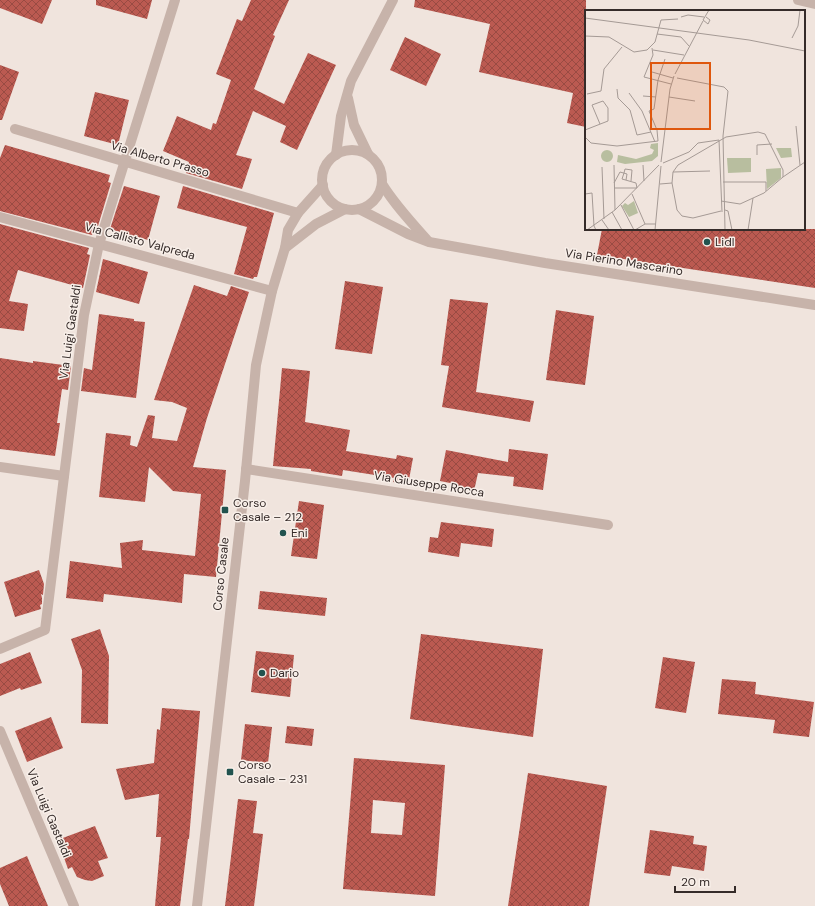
<svg xmlns="http://www.w3.org/2000/svg" width="815" height="906" font-family="'DM Sans',sans-serif">
  <defs>
    <pattern id="building-cross-hatch" width="8" height="8" patternUnits="userSpaceOnUse"><rect width="8" height="8" fill="#bb5a51"/><path d="M0 0l8 8M0 8l8-8" fill="none" stroke="#994b43"/></pattern>
  </defs>
  <rect width="100%" height="100%" fill="#f0e4dd"/>
  <g fill="url(#building-cross-hatch)" fill-rule="evenodd">
    <polygon points="0,0 52,0 42,24 0,8"/>
    <polygon points="96,0 152,0 147,19 96,5"/>
    <polygon points="251,0 289,0 273,35 275,36 254,89 284,104 308,53 336,65 297,150 280,142 286,126 253,111 236,155 252,159 242,189 186,173 189,162 163,151 177,116 211,130 213,123 216,124 231,80 216,74 237,19 242,21"/>
    <polygon points="415,0 586,0 586,127 567,123 573,93 479,72 490,24 414,7"/>
    <polygon points="405,37 441,54 426,86 390,70"/>
    <polygon points="0,65 19,72 2,120 0,120"/>
    <polygon points="95,92 129,100 118,145 84,136"/>
    <polygon points="5,145 110,175 108,182 111,183 98,226 95,225 92,235 0,211 0,158"/>
    <polygon points="124,186 160,196 148,240 110,229"/>
    <polygon points="183,186 274,213 257,277 254,277 253,279 234,274 247,227 177,208"/>
    <polygon points="0,224 89,248 87,254 90,255 83,288 18,270 9,301 28,304 24,331 0,328"/>
    <polygon points="602,229 815,229 815,288 597,255"/>
    <polygon points="103,259 148,272 139,304 96,292"/>
    <polygon points="345,281 383,287 372,354 335,349"/>
    <polygon points="194,285 227,296 231,286 249,292 207,418 193,467 226,470 216,577 184,574 182,603 104,594 103,602 66,598 70,561 122,568 120,543 143,540 142,550 195,556 201,494 173,491 149,467 145,502 99,497 106,433 131,436 130,445 137,447 148,415 155,416 152,438 177,441 187,408 172,402 154,400"/>
    <polygon points="450,299 488,303 476,392 534,401 530,422 442,407 449,366 441,365"/>
    <polygon points="556,310 594,316 585,385 546,380"/>
    <polygon points="99,314 134,319 134,321 145,322 136,398 81,391 84,368 92,370"/>
    <polygon points="0,358 33,363 33,361 71,366 68,390 62,389 57,423 60,423 55,456 0,449"/>
    <polygon points="282,368 310,371 305,422 350,430 346,451 396,459 397,455 413,458 408,485 393,482 394,478 343,470 342,476 311,471 311,469 273,466"/>
    <polygon points="509,449 548,454 543,490 513,486 514,477 478,473 474,491 455,488 455,484 440,481 446,450 508,462"/>
    <polygon points="299,501 324,505 317,559 291,556"/>
    <polygon points="441,522 494,529 492,547 461,543 459,557 428,552 430,537 438,538"/>
    <polygon points="39,570 44,584 43,595 41,594 42,598 42,604 40,605 41,609 15,617 4,582"/>
    <polygon points="260,591 327,598 325,616 258,609"/>
    <polygon points="100,629 109,656 108,724 81,723 82,670 71,639"/>
    <polygon points="421,634 543,649 533,737 410,719"/>
    <polygon points="256,651 294,655 290,697 251,692"/>
    <polygon points="30,652 42,683 21,690 20,688 0,696 0,664"/>
    <polygon points="663,657 695,662 686,713 655,708"/>
    <polygon points="722,679 756,682 755,694 814,702 809,737 773,733 775,720 718,714"/>
    <polygon points="162,708 200,711 189,839 188,839 180,906 155,906 161,837 156,837 159,794 125,800 116,769 154,763 157,729 160,730"/>
    <polygon points="51,717 63,748 27,762 15,731"/>
    <polygon points="245,724 272,727 268,763 241,760"/>
    <polygon points="287,726 314,729 312,746 285,743"/>
    <path d="M354,758L445,765L435,896L343,889ZM373,800L405,803L402,835L371,833Z"/>
    <polygon points="528,773 607,786 589,906 508,906"/>
    <polygon points="238,799 257,801 253,833 263,834 254,906 225,906"/>
    <polygon points="95,826 108,858 98,861 104,876 92,881 85,880 77,877 72,867 68,869 62,852 65,851 60,839"/>
    <polygon points="650,830 694,836 693,844 707,846 704,871 672,866 670,876 644,873"/>
    <polygon points="27,856 48,906 9,906 0,884 0,868"/>
  </g>
  <g fill="none" stroke-linecap="round" stroke-linejoin="round">
    <g stroke="#c7b3aa" stroke-width="10">
      <polyline points="798,0 815,4"/>
      <polyline points="348,98 354,125 368,154"/>
      <polyline points="15,129 298,213"/>
      <circle cx="352" cy="180" r="30"/>
      <polyline points="336,155 341,116 351,81 393,0"/>
      <path d="M382,184C395,205 411,222 428,241"/>
      <polyline points="359,209 408,234 429,242 545,263 815,305"/>
      <polyline points="0,217 272,291"/>
      <polyline points="285,248 316,224 345,209"/>
      <polyline points="0,467 64,476"/>
      <polyline points="246,469 608,525"/>
      <polyline points="0,649 45,630 84,315 99,244 175,0"/>
      <polyline points="0,731 74,906"/>
      <polyline points="197,906 245,481 256,365 272,291 285,248 288,230 298,213 323,185"/>
    </g>
  </g>
  <g fill="#22534f" stroke="#f8efe9" stroke-width="1.5">
    <circle cx="707" cy="242" r="4"/>
    <rect x="221" y="506" width="8" height="8" rx="2"/>
    <circle cx="283" cy="533" r="4"/>
    <circle cx="262" cy="673" r="4"/>
    <rect x="226" y="768" width="8" height="8" rx="2"/>
  </g>
  <g text-anchor="middle" dominant-baseline="central" stroke-width="3" stroke-linejoin="round" paint-order="stroke">
    <g font-size="12" fill="#352b29" stroke="#f8efe9">
      <text transform="translate(160 159) rotate(16)">Via Alberto Prasso</text>
      <text transform="translate(140 241) rotate(15)">Via Callisto Valpreda</text>
      <text transform="translate(624 262) rotate(9)">Via Pierino Mascarino</text>
      <text transform="translate(70 332) rotate(-82)">Via Luigi Gastaldi</text>
      <text transform="translate(429 484) rotate(9)">Via Giuseppe Rocca</text>
      <text transform="translate(221 574) rotate(-84)">Corso Casale</text>
      <text transform="translate(49 813) rotate(67)">Via Luigi Gastaldi</text>
    </g>
    <g font-size="12" fill="#352b29" stroke="#f8efe9" text-anchor="start">
      <text x="715" y="242">Lidl</text>
      <text x="233" y="503">Corso<tspan x="233" dy="14">Casale – 212</tspan></text>
      <text x="291" y="533">Eni</text>
      <text x="270" y="673">Dario</text>
      <text x="238" y="765">Corso<tspan x="238" dy="14">Casale – 231</tspan></text>
    </g>
  </g>
  <g transform="translate(585 10)">
    <rect width="220" height="220" fill="#f0e4dd"/>
    <path d="M73,133V146L67,151L40,154L32,152L33,145L51,149L67,144L69,140L65,138L66,134ZM16 146a6 6 0 1 1 12 0a6 6 0 1 1-12 0Z" fill="#b8be9f"/>
    <path d="M191,138H206L207,147L196,148ZM196,158V168L182,179L181,159ZM49,191L53,203L44,207L37,196L40,193L43,195Z" fill="#b8be9f"/>
    <path d="M142,148H166V162L143,163Z" fill="#b8be9f"/>
    <path fill="none" stroke="#a59a95" stroke-width="1" d="M96,7L103,5L119,7M121,7L125,10L123,14L118,10L124,0M0,8L164,30L220,41M72,24L96,27L104,36M0,26L24,27L49,42L62,40L70,32L76,10L93,9M207,28L213,16L215,0M67,38L68,45L59,67L86,74M68,40L99,45M67,62L88,68M90,64L118,11M92,68L139,77L143,81L138,126L140,220M32,79L33,88L45,100L52,125L66,122M44,83L57,101L70,132M2,84L16,81L19,59L37,37M58,86L71,87M84,87L110,91M211,116L215,155M0,120L23,111V98L18,91L7,95L15,114M0,127L6,133L32,136L73,131M73,131L72,120L64,101L69,99L73,70L80,49M172,145V135L187,134M76,152L85,79L89,66M78,153L104,142L113,133L134,130L137,202M29,155L30,200M58,155L59,171M17,157L19,209M88,162L125,161M39,163L40,159L47,160L46,171M198,167L220,152M138,172H181V181M29,173L35,162L42,164L41,170M75,174L87,173M30,178H52L51,173L37,169L39,163M0,184L7,183L9,216L11,220M47,184L60,214M36,195L49,220M140,200L143,201L147,220M136,201L108,208L97,206L92,200L87,173L88,162L93,155L141,127L173,122L180,124L198,160V167L179,183L155,194L136,191M27,202L37,220M17,210L24,220M2,220L30,200L74,155M50,220L60,214H71M70,220L76,156M163,220L168,188"/>
    <path fill="#df570d" fill-opacity="0.15" stroke="#df570d" stroke-width="2" d="M66,53H125V119H66Z"/>
    <rect width="220" height="220" fill="none" stroke="#352b29" stroke-width="2"/>
  </g>
  <path d="M675 886v6h60v-6" fill="none" stroke="#352b29" stroke-width="2"/>
  <text x="681" y="886" font-size="12" fill="#352b29" stroke="#f8efe9" stroke-width="3" paint-order="stroke">20 m</text>
</svg>
